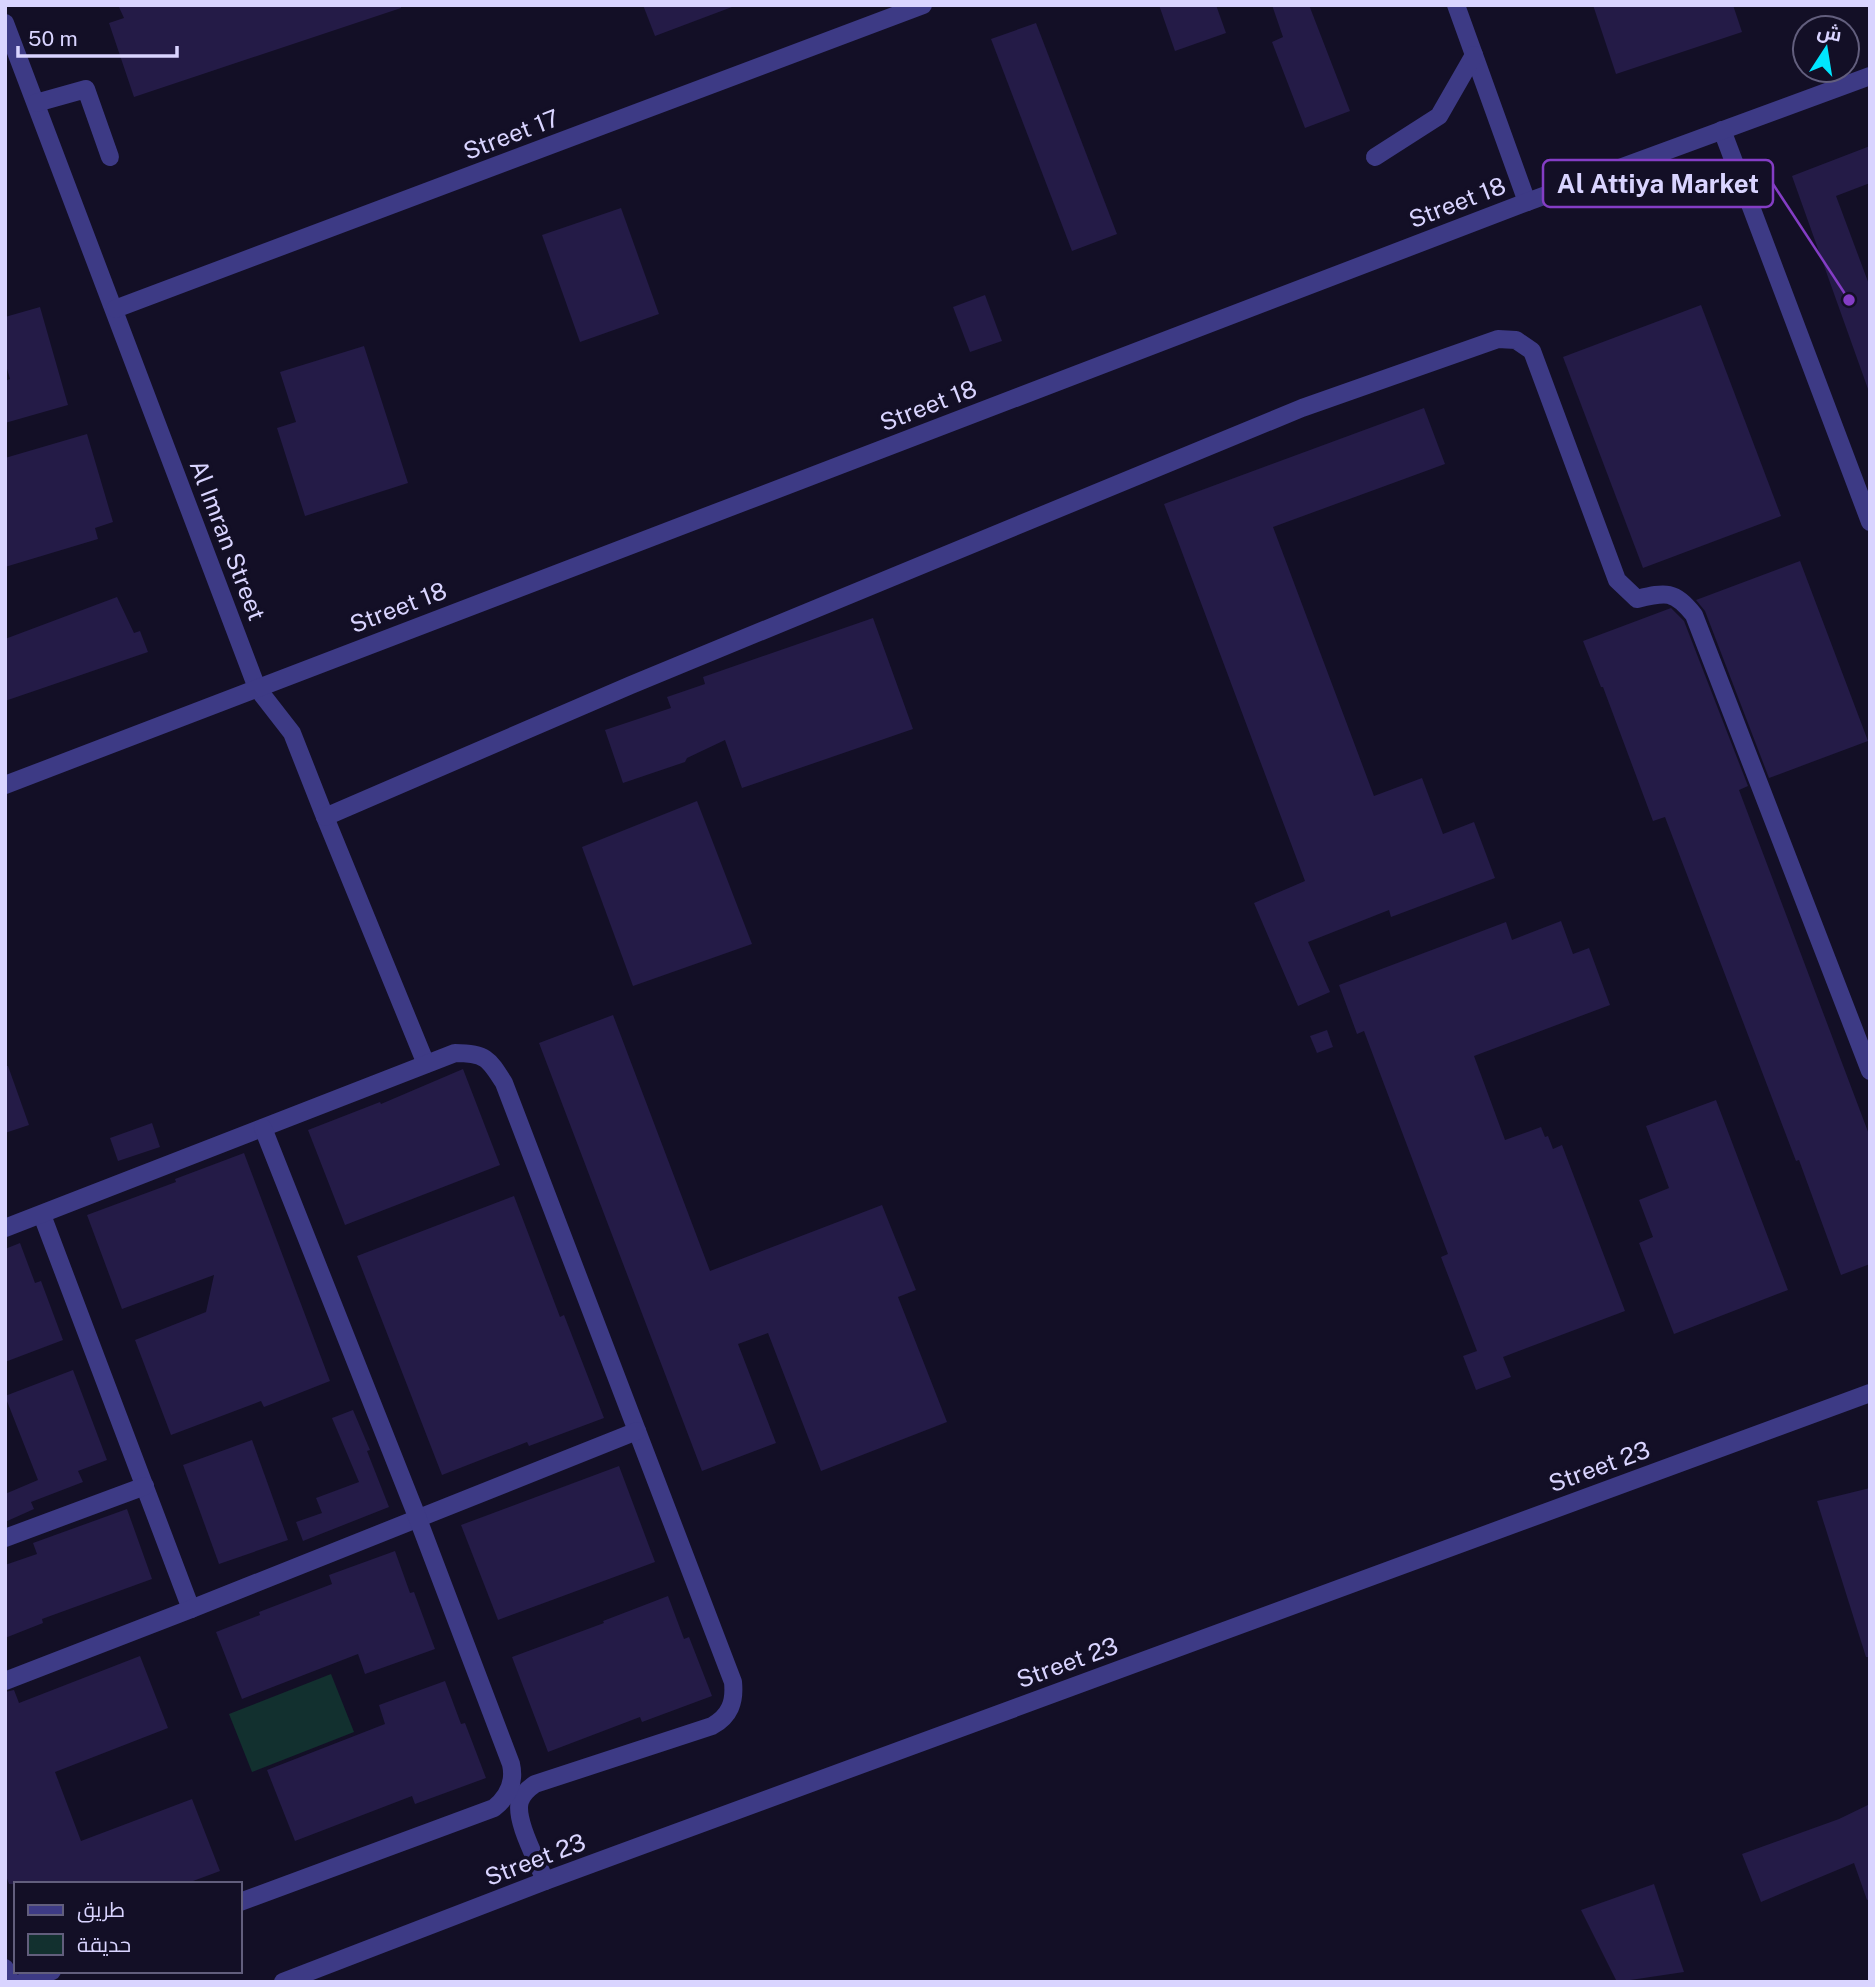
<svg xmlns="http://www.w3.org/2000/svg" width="1875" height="1987" font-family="'Public Sans',Cairo,sans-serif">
  <rect width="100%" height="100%" fill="#130f26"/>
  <polygon fill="#12302f" points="331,1674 354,1732 252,1772 229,1714"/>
  <g fill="#241b47">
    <polygon points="118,5 401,5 401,8 134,97 109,23 124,18"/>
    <polygon points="643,5 732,5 732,7 655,36"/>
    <polygon points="1159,5 1216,5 1226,33 1175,51"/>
    <polygon points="1272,5 1309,5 1350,111 1305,128 1272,42 1283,37"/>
    <polygon points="1593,5 1733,5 1742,32 1616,74"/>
    <polygon points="1036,23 1117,234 1072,251 991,39"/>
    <polygon points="1870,146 1870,183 1836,196 1870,287 1870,388 1868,389 1792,176"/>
    <polygon points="621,208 659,314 580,342 542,235"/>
    <polygon points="985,295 1002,341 970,352 953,307"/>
    <polygon points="1701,305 1781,516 1643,568 1563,357"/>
    <polygon points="40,307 68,405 5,423 5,381 10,379 5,362 5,317"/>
    <polygon points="364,346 408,483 305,516 277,428 296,422 280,372"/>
    <polygon points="1424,408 1445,464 1273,527 1374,796 1422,778 1443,834 1474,822 1495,878 1391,917 1389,910 1308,942 1330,992 1298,1006 1254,903 1305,881 1164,504"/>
    <polygon points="87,434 113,522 95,528 98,539 5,567 5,458"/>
    <polygon points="1800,561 1868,741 1769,778 1705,611 1696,600"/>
    <polygon points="117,597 134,633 140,631 148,652 5,701 5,639"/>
    <polygon points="1671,608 1684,621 1748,786 1739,790 1870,1137 1870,1264 1841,1275 1799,1160 1796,1161 1665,817 1653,821 1603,687 1601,687 1583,641"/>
    <polygon points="873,618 913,729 742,788 725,740 687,758 685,762 623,783 605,730 671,708 667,697 705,684 703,677"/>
    <polygon points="697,801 752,944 633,986 582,847"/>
    <polygon points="1561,921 1573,954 1589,948 1610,1005 1474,1056 1505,1140 1541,1127 1545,1137 1548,1136 1553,1149 1562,1145 1625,1311 1503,1357 1511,1377 1476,1390 1463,1356 1477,1351 1441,1257 1448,1254 1364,1031 1357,1034 1339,985 1506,922 1512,940"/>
    <polygon points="613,1015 710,1271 882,1205 916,1290 898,1297 947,1422 821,1471 768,1333 738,1344 776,1443 702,1471 539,1043"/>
    <polygon points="1327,1030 1333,1047 1317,1053 1310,1036"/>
    <polygon points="5,1066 8,1066 29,1125 5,1133"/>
    <polygon points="463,1069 500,1165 345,1225 308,1130 380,1102 381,1104"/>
    <polygon points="1716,1100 1788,1290 1674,1334 1639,1243 1653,1237 1639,1200 1669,1188 1646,1126"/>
    <polygon points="152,1123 160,1147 118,1161 110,1138"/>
    <polygon points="244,1153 330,1381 264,1407 261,1401 171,1435 135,1340 206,1312 214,1275 122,1309 87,1215 176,1182 175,1179"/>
    <polygon points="514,1196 560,1317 564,1315 604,1418 529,1446 527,1442 442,1475 357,1256"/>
    <polygon points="20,1243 35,1283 41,1281 63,1340 5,1362 5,1249"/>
    <polygon points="73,1370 107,1460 78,1471 83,1482 31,1502 34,1509 5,1522 5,1494 38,1480 5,1396"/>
    <polygon points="353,1410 370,1450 367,1451 389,1507 303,1541 296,1522 322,1513 316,1498 359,1482 332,1418"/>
    <polygon points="252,1440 288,1540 219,1564 183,1465"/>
    <polygon points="619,1466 655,1562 498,1620 461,1525"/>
    <polygon points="1870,1488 1870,1657 1866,1657 1817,1501"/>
    <polygon points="127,1509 152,1579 42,1619 43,1623 5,1638 5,1565 37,1554 33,1543"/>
    <polygon points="395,1551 410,1593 414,1592 435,1649 365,1674 358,1654 242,1699 216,1632 260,1615 259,1612 332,1584 329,1575"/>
    <polygon points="668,1596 684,1639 689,1637 712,1696 642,1722 640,1717 548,1752 512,1657 604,1623 603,1621"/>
    <polygon points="140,1656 168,1728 55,1772 81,1841 192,1799 220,1871 185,1884 9,1884 5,1873 5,1692 14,1690 19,1703"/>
    <polygon points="445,1681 461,1724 465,1723 486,1778 415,1804 412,1796 295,1841 267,1770 385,1724 379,1705"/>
    <polygon points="1870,1804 1870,1899 1867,1900 1854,1863 1761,1902 1742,1854 1839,1819"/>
    <polygon points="1654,1884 1684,1972 1617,1982 1581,1910"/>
  </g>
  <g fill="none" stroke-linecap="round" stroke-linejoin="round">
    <g stroke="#3d3a85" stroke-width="18">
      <polyline points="1456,5 1527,202"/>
      <polyline points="5,23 257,688 292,733 325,817 426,1064"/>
      <polyline points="36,103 86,89 110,157"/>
      <polyline points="1722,130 1870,522"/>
      <polyline points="1375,157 1439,116 1474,55"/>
      <polyline points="115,309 923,5"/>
      <polyline points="5,785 1527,202 1870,76"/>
      <path d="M325,817L631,685L1302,408L1498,339L1516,340L1532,351L1617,580L1637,599C1666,592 1674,590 1694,615L1870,1071"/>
      <polyline points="42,1215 191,1609"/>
      <path d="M5,1228L455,1053C486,1053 489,1059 504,1083L733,1682C735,1702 730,1716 712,1726L535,1784C529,1788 523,1793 520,1801C514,1820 538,1862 545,1881"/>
      <polyline points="5,1538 145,1486"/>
      <polyline points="5,1681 191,1609 637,1431"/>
      <path d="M240,1902L494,1808C509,1796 515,1782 511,1764L418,1519L263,1128"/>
      <polyline points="5,1968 11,1982"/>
      <polyline points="23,1982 52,1971"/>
      <polyline points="283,1982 545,1881 1870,1393"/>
    </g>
  </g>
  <g text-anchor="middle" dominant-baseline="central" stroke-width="7" stroke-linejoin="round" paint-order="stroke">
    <g font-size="24" fill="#d9d4ff" stroke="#130f26">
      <text transform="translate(511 134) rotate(-21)">Street 17</text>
      <text transform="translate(1457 202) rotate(-21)">Street 18</text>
      <text transform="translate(928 405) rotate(-21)">Street 18</text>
      <text transform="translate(228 540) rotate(69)">Al Imran Street</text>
      <text transform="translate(398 607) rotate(-21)">Street 18</text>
      <text transform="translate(1599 1466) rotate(-20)">Street 23</text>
      <text transform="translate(1067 1662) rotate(-20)">Street 23</text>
      <text transform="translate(535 1859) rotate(-21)">Street 23</text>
    </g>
  </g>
  <path fill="none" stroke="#843dc5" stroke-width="2.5" d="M1849 300L1773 184"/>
  <circle fill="#843dc5" stroke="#130f26" stroke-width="2.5" cx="1849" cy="300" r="7"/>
  <rect fill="#130f26" stroke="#843dc5" stroke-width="2.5" x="1543" y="160" width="230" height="47" rx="7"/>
  <g font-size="26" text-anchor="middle" font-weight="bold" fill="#d9d4ff">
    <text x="1658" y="193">Al Attiya Market</text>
  </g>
  <rect width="1875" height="1987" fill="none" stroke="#d9d4ff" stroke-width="14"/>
  <rect x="14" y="1882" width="228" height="91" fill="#130f26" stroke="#625e7d" stroke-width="2"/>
  <rect x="28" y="1905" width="35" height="10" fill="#3d3a85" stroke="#625e7d" stroke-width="2"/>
  <text x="77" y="1917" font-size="21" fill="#d9d4ff">طريق</text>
  <rect x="28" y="1934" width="35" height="21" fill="#12302f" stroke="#625e7d" stroke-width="2"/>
  <text x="77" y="1952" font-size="21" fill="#d9d4ff">حديقة</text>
  <g transform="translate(1826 49) rotate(12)"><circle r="33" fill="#130f26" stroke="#625e7d" stroke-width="2"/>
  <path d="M0-5L12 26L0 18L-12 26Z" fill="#00e5ff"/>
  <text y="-10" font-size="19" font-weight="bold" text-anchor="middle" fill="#d9d4ff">ش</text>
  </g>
  <path d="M18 46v10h159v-10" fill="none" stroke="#d9d4ff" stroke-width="3.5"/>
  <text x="28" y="46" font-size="21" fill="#d9d4ff" stroke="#130f26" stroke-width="5" paint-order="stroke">50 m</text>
</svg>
